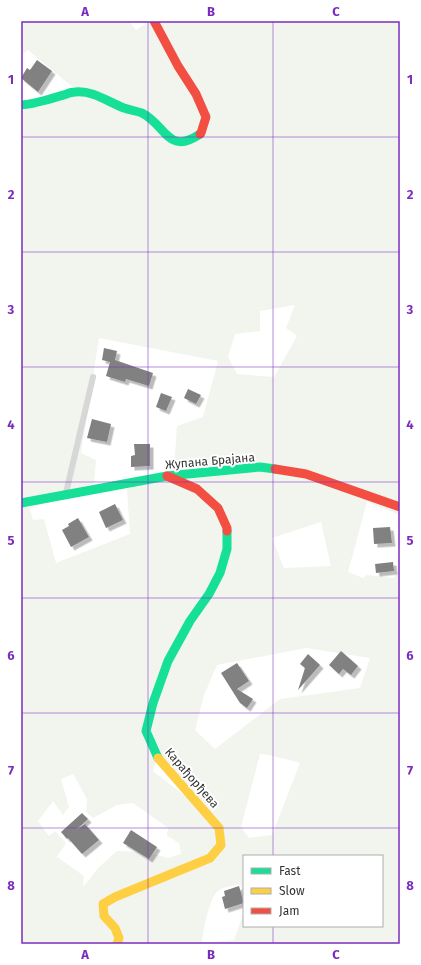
<svg xmlns="http://www.w3.org/2000/svg" width="421" height="965" font-family="'Fira Sans',sans-serif">
  <defs>
    <filter id="shadow"><feDropShadow dx="3.5" dy="3.5" stdDeviation="0" flood-color="#0004"/></filter>
  </defs>
  <rect width="100%" height="100%" fill="#fff"/>
  <path fill="#f1f5ed" fill-rule="evenodd" d="M21,21H129L136,30L150,21H400V515L367,502L348,572L363,578L367,575L394,578L400,567V944H21V114L27,107L75,89L28,50L21,55V42L23,39L21,36ZM295,305L286,328L297,336L274,377L237,374L228,357L235,334L260,331V311ZM99,338L218,361L203,417L177,426L174,469L127,489L130,534L56,563L44,519L33,520L30,509L94,483L96,460L81,453ZM321,522L331,566L284,568L272,538ZM306,648L370,658L360,688L280,699L215,749L195,730L204,695L217,665ZM159,752L186,797L153,771ZM260,754L270,755L300,763L272,835L249,838L241,827ZM73,774L87,799L86,812L93,818L117,805L133,803L168,828L167,836L179,843L181,854L168,858L146,852L117,851L99,867L83,887L84,876L57,857L66,843L55,831L49,836L38,821L53,801L63,815L69,807L61,779ZM244,856H382V926H244V912L234,940L202,943C203,932 209,898 218,891C223,887 233,886 239,884L244,892Z"/>
  <g fill="#818181" filter="url(#shadow)">
    <polygon points="37,60 52,71 38,92 21,78 27,68 30,70"/>
    <polygon points="104,348 117,351 115,360 153,373 149,386 126,379 125,382 106,376 110,362 102,360"/>
    <polygon points="188,389 201,395 196,404 184,398"/>
    <polygon points="161,393 172,397 166,411 156,407"/>
    <polygon points="92,419 111,424 107,442 87,438"/>
    <polygon points="134,444 150,444 150,466 131,467 131,456 135,455"/>
    <polygon points="115,504 123,520 106,528 99,512"/>
    <polygon points="78,518 89,537 71,547 62,530 69,526 68,524"/>
    <polygon points="390,527 392,543 374,544 373,528"/>
    <polygon points="393,562 394,571 376,573 375,564"/>
    <polygon points="341,651 358,666 351,675 343,669 339,674 329,665"/>
    <polygon points="308,654 320,665 298,690 305,668 300,664"/>
    <polygon points="237,663 249,681 237,689 253,699 247,708 240,703 221,673"/>
    <polygon points="82,813 88,819 76,830 85,824 99,840 82,854 68,838 67,839 61,832"/>
    <polygon points="131,830 157,847 149,859 123,843"/>
    <polygon points="239,886 244,903 225,909 222,897 225,896 224,891"/>
  </g>
  <g fill="none" stroke-linecap="round" stroke-linejoin="round">
    <polyline stroke="#d7d7d7" stroke-width="6" points="66,493 93,377"/>
    <g stroke="#16e098" stroke-width="9">
      <path d="M21,105C34,104 47,100 60,96C65,95 70,92 75,92C93,90 108,102 124,108C130,110 136,111 142,113C166,125 168,156 200,134"/>
      <polyline points="21,503 167,476 260,467 275,469"/>
      <polyline points="158,758 146,731 153,703 168,661 190,621 209,594 220,573 227,549 227,531"/>
    </g>
    <polyline stroke="#ffcf43" stroke-width="9" points="117,944 119,938 115,928 104,916 103,904 115,897 210,858 221,845 219,828 158,758"/>
    <g stroke="#f24e42" stroke-width="9">
      <polyline points="154,21 178,66 196,94 206,117 201,133 200,134"/>
      <polyline points="275,469 306,474 400,507"/>
      <polyline points="167,476 197,489 218,508 227,528 227,531"/>
    </g>
  </g>
  <path fill="none" stroke="#7b2cbf" stroke-width="1" stroke-opacity="0.55" d="M148,21V944M273,21V856M21,137H400M21,252H400M21,367H400M21,482H400M21,598H400M21,713H400M21,828H400M273,926V944"/>
  <g text-anchor="middle" dominant-baseline="central" stroke-width="4" stroke-linejoin="round" paint-order="stroke">
    <g font-size="12" fill="#333" stroke="#fff">
      <text transform="translate(210 461) rotate(-5)">Жупана Брајана</text>
      <text transform="translate(192 778) rotate(49)">Карађорђева</text>
    </g>
  </g>
  <rect width="421" height="965" fill="none" stroke="#ffffff" stroke-width="44"/>
  <rect x="243" y="855" width="140" height="72" fill="#ffffff" stroke="#adadad"/>
  <rect x="251" y="868" width="20" height="6" fill="#16e098" stroke="#adadad"/>
  <text x="279" y="875" font-size="12" fill="#333333">Fast</text>
  <rect x="251" y="888" width="20" height="6" fill="#ffcf43" stroke="#adadad"/>
  <text x="279" y="895" font-size="12" fill="#333333">Slow</text>
  <rect x="251" y="908" width="20" height="6" fill="#f24e42" stroke="#adadad"/>
  <text x="279" y="915" font-size="12" fill="#333333">Jam</text>
  <rect x="22" y="22" width="377" height="921" fill="none" stroke="#7b2cbf" stroke-width="1.5"/>
  <g font-size="13" text-anchor="middle" font-weight="bold" fill="#7b2cbf">
    <text x="85" y="16">A</text>
    <text x="211" y="16">B</text>
    <text x="336" y="16">C</text>
    <text x="11" y="84">1</text>
    <text x="410" y="84">1</text>
    <text x="11" y="199">2</text>
    <text x="410" y="199">2</text>
    <text x="11" y="314">3</text>
    <text x="410" y="314">3</text>
    <text x="11" y="429">4</text>
    <text x="410" y="429">4</text>
    <text x="11" y="545">5</text>
    <text x="410" y="545">5</text>
    <text x="11" y="660">6</text>
    <text x="410" y="660">6</text>
    <text x="11" y="775">7</text>
    <text x="410" y="775">7</text>
    <text x="11" y="890">8</text>
    <text x="410" y="890">8</text>
    <text x="85" y="959">A</text>
    <text x="211" y="959">B</text>
    <text x="336" y="959">C</text>
  </g>
</svg>
